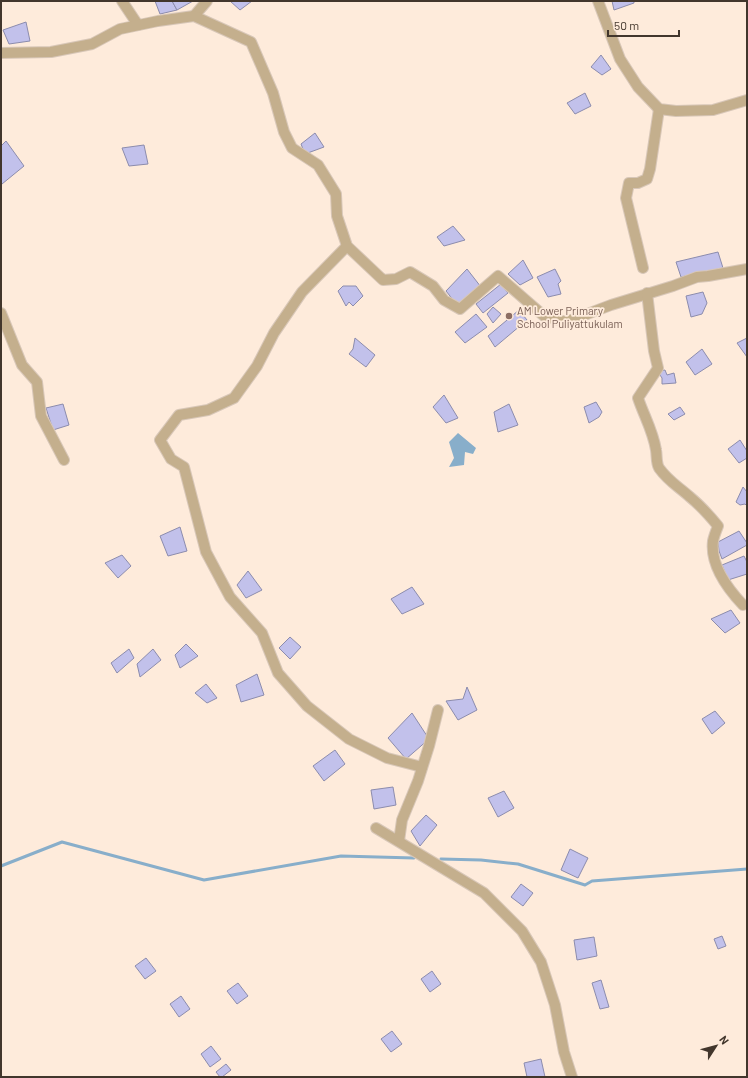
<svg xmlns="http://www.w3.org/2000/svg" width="748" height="1078" font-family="Barlow,sans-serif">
  <rect width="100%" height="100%" fill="#feebdb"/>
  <polygon fill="#88aeca" points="458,433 476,448 473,454 465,452 464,465 449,467 454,458 449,442"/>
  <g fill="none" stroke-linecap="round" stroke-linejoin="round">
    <g stroke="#88aeca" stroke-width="3">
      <polyline points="441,859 481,860 518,864 585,885 592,881 747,869"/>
      <polyline points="1,866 62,842 204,880 341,856 414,858"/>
    </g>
  </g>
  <g fill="#c2c1eb" stroke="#8c8cad">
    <polygon points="155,1 172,1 177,10 160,14"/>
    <polygon points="172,1 193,1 177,10"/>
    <polygon points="230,1 252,1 240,10"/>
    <polygon points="612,1 634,1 634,3 614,10"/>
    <polygon points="26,22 30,41 9,44 3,30"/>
    <polygon points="601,55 611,69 602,75 591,67"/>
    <polygon points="585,93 591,106 575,114 567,103"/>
    <polygon points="315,133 324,147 305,154 301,144"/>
    <polygon points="6,141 24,166 2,184 1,182 1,146"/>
    <polygon points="144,145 148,164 129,166 122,148"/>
    <polygon points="453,226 465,240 444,246 437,237"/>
    <polygon points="718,252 723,268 681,277 676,262"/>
    <polygon points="523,260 533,278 520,285 508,274"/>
    <polygon points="467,269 481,287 458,306 446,291"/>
    <polygon points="555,269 561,281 558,284 561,294 548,297 537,277"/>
    <polygon points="501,284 508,293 483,313 476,304"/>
    <polygon points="343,286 356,286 363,296 353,306 349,302 346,306 338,291"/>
    <polygon points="703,292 707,303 702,314 691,317 686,296"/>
    <polygon points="493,307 501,314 493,323 487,314"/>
    <polygon points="519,310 527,320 495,347 488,336"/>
    <polygon points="476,314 487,327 465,343 455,332"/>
    <polygon points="355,338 375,355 366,367 349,354 353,349"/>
    <polygon points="747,338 747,357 737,343"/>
    <polygon points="702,349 712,364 695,375 686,362"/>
    <polygon points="665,370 667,375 674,373 676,383 662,384 662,378 660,375 660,371"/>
    <polygon points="444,395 458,418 446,423 433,407"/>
    <polygon points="596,402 602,412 599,417 589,423 584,407"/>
    <polygon points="63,404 69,425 53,430 46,408"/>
    <polygon points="509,404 518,425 498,432 494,412"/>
    <polygon points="680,407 685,414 674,420 668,414"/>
    <polygon points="740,440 747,451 747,458 739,463 728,449"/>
    <polygon points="743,487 747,492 747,506 745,504 740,505 736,502"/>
    <polygon points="180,527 187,551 168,556 160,536"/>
    <polygon points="739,531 747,543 747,545 722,559 719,551 718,542"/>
    <polygon points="122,555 131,566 118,578 105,563"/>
    <polygon points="744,556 747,562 747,574 728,580 722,565"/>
    <polygon points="248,571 262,590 246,598 237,585"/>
    <polygon points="412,587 424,604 402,614 391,599"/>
    <polygon points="731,610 740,623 725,633 711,619"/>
    <polygon points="290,637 301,647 290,659 279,648"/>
    <polygon points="186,644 198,656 180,668 175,655"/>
    <polygon points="129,649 134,658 117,673 111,663"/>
    <polygon points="153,649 161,660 140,677 137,664"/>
    <polygon points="257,674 264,695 241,702 236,685"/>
    <polygon points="206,684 217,698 207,703 195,693"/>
    <polygon points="467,687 477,710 458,720 446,701 463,699"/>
    <polygon points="715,711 725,723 712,734 702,719"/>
    <polygon points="412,713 429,739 406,759 388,738"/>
    <polygon points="335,750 345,764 324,781 313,766"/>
    <polygon points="393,787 396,805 374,809 371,790"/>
    <polygon points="504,791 514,808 498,817 488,798"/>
    <polygon points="426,815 437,825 420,846 411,831"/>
    <polygon points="570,849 588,858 578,878 561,870"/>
    <polygon points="521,884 533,893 523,906 511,897"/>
    <polygon points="722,936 726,946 718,949 714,939"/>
    <polygon points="594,937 597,956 577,960 574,940"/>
    <polygon points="146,958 156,971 145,979 135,966"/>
    <polygon points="432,971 441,984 430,992 421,979"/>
    <polygon points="601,980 609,1007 600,1009 592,983"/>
    <polygon points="238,983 248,996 237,1004 227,991"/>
    <polygon points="181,996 190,1009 179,1017 170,1004"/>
    <polygon points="392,1031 402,1044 391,1052 381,1039"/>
    <polygon points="211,1046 221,1059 210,1067 201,1054"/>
    <polygon points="541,1059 545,1077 527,1077 524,1063"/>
    <polygon points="226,1064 231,1070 222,1077 220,1077 216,1072"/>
  </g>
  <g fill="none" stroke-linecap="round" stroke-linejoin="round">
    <defs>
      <g id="street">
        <polyline points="122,1 138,25"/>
        <polyline points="598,1 620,59 638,87 659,109 676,111 713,110 747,100"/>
        <polyline points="194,16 207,1"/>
        <polyline points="1,53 51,52 92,44 120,29 158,21 194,16 251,42 273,93 284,132 292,148 318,165 336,194 337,216 347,246 383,280 396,279 410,272 433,286 444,300 460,309 498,276 544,316 566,322 611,305 673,286 697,277 708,276 747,269"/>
        <polyline points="347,246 302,292 274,333 257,366 234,398 208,410 179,415 160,440 171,459 184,467 206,552 230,597 262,633 278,673 307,706 349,739 387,758 422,767"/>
        <polyline points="643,268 626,198 629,183 638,183 647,179 650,169 659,109"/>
        <path d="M647,293L654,351L658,368L638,398C644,416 653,431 656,450C657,455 656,463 659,468C669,482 678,486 690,497C701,506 709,515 718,526C716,531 714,536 713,541C710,565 727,588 743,605"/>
        <polyline points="1,313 22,365 37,382 41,416 64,460"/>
        <polyline points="376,828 484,893 522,931 541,962 555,1005 564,1052 572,1077"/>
        <polyline points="399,841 402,820 418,781 429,746 438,710"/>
      </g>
    </defs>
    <use href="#street" stroke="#d8c7b8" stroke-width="12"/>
    <use href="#street" stroke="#c4af8d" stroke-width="10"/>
  </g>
  <circle fill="#8d6e63" stroke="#feebdb" stroke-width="1.5" cx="509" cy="316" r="4"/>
  <g text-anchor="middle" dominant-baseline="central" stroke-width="3.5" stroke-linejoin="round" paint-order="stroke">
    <g font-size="11" fill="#785e54" stroke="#feebdb" text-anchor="start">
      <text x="517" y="310">AM Lower Primary<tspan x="517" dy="13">School Puliyattukulam</tspan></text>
    </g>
  </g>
  <rect width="748" height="1078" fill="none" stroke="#42362c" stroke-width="4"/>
  <g transform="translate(716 1046) rotate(54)" stroke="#feebdb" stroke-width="3" paint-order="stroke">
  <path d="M0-3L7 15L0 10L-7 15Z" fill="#42362c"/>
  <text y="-6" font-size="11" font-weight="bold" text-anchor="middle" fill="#42362c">N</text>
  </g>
  <path d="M608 30v6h71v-6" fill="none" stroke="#42362c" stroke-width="2"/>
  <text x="614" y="30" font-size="12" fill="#42362c" stroke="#feebdb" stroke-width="3" paint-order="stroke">50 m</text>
</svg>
